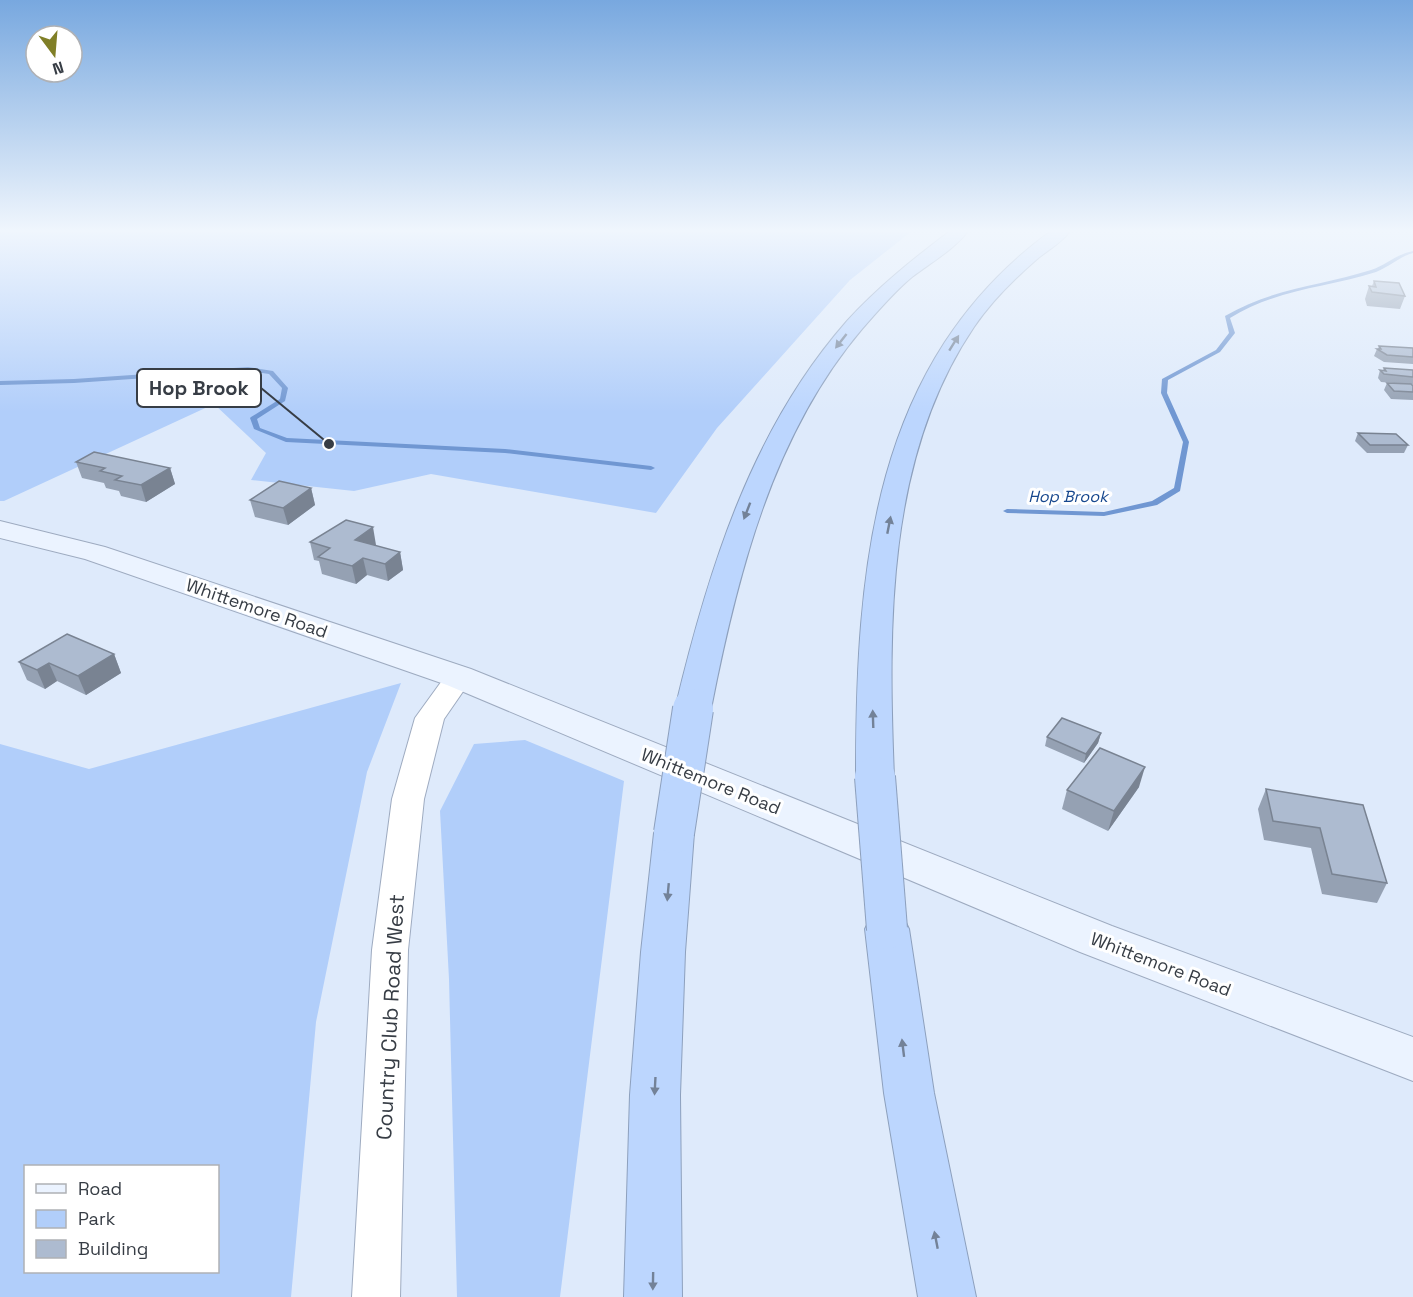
<svg xmlns="http://www.w3.org/2000/svg" width="1413" height="1297" font-family="'Space Grotesk',sans-serif">
  <rect width="100%" height="100%" fill="#deeafb"/>
  <g fill="#b1cefa" fill-rule="evenodd">
    <polygon points="0,231 912,231 850,280 717,428 656,513 431,474 354,491 251,480 266,453 214,404 4,501 0,501"/>
    <path d="M401,683L367,772L316,1022L291,1297H0V744L89,769ZM26,1166H218V1272H26Z"/>
    <polygon points="525,740 624,781 560,1297 457,1297 449,979 440,811 474,744"/>
  </g>
  <g fill="none" stroke-linecap="round" stroke-linejoin="round">
    <g fill="#7097d2" fill-rule="evenodd">
      <path d="M1413,251V253C1399,257 1389,267 1376,272C1325,288 1277,289 1230,318L1235,333L1220,352L1168,380L1167,393L1189,442L1180,491L1157,505L1104,516L1007,513L1003,511L1007,509L1104,512L1152,501L1174,488L1183,442L1161,393L1162,379L1216,350L1229,333L1225,316C1273,288 1320,286 1371,270C1386,265 1397,254 1413,251Z"/>
      <polygon points="248,367 273,371 288,388 285,401 257,419 260,428 287,438 505,449 651,466 655,468 651,470 505,453 286,442 254,429 250,418 251,417 280,399 282,388 269,374 248,371 74,383 0,385 0,381 74,379"/>
    </g>
    <defs>
      <polygon id="minor" points="459,668 469,671 473,677 444,719 424,799 408,950 400,1297 352,1297 372,950 392,799 415,718 449,671"/>
      <polygon id="secondary" points="0,521 105,547 471,669 1112,926 1413,1037 1413,1081 1080,952 447,685 85,559 0,538"/>
      <g id="motorway">
        <path d="M950,231H968C956,248 929,264 912,277C894,292 877,312 862,329C772,435 737,576 711,709L706,717L693,720L680,717L675,709C708,571 751,430 847,321C878,287 913,259 950,231Z"/>
        <path d="M1051,231H1070C1062,243 1046,251 1036,260C1013,280 991,302 974,327C886,457 888,627 894,777L888,786L875,790L862,786L856,777C856,571 871,362 1051,231Z"/>
        <polygon points="674,818 688,823 694,833 685,952 680,1095 682,1297 624,1297 630,1095 641,952 654,833 660,823"/>
        <polygon points="887,911 903,917 909,929 934,1093 976,1297 918,1297 884,1093 865,929 871,917"/>
      </g>
    </defs>
    <use href="#minor" stroke="#9eabc0" stroke-width="2"/>
    <use href="#secondary" stroke="#9eabc0" stroke-width="2"/>
    <use href="#motorway" stroke="#8da0bd" stroke-width="2"/>
    <use href="#minor" fill="#fff" fill-rule="evenodd"/>
    <use href="#secondary" fill="#ebf3ff" fill-rule="evenodd"/>
    <use href="#motorway" fill="#bcd6fe" fill-rule="evenodd"/>
    <defs>
      <g id="motorway-bridge">
        <polyline points="875,777 887,929"/>
        <polyline points="674,833 693,709"/>
      </g>
    </defs>
    <use href="#motorway-bridge" stroke="#8da0bd" stroke-width="42" stroke-linecap="butt"/>
    <use href="#motorway-bridge" stroke="#bcd6fe" stroke-width="40"/>
  </g>
  <g fill="#95a1b3">
    <polygon points="1374,281 1405,296 1400,309 1367,306 1365,299 1369,286 1372,286"/>
    <polygon points="1379,346 1413,348 1413,364 1384,362 1374,356 1377,349 1378,349"/>
    <polygon points="1384,368 1413,370 1413,385 1411,384 1413,386 1413,400 1391,399 1384,390 1387,383 1407,384 1381,382 1378,378 1380,370 1383,370"/>
    <polygon points="1358,433 1408,445 1404,453 1367,453 1355,441"/>
    <polygon points="76,462 170,468 175,484 146,502 121,496 119,491 106,488 104,483 82,478"/>
    <polygon points="311,488 315,505 288,525 255,517 250,500"/>
    <polygon points="310,542 376,545 375,546 400,552 403,570 388,581 367,575 356,584 322,574 319,561 314,560"/>
    <polygon points="114,654 121,673 86,695 57,681 45,689 27,680 19,662"/>
    <polygon points="1101,733 1098,743 1084,763 1045,746 1047,737"/>
    <polygon points="1139,787 1108,831 1062,809 1067,790"/>
    <polygon points="1266,789 1363,805 1387,883 1377,903 1322,894 1311,848 1264,840 1258,809"/>
  </g>
  <g fill="#798392">
    <polygon points="170,468 175,484 146,502 141,485"/>
    <polygon points="311,488 315,505 288,525 283,508"/>
    <polygon points="373,527 376,545 359,557 355,540"/>
    <polygon points="400,552 403,570 388,581 385,564"/>
    <polygon points="363,558 367,575 356,584 352,566"/>
    <polygon points="114,654 121,673 86,695 78,676"/>
    <polygon points="49,663 57,681 45,689 37,670"/>
    <polygon points="1101,733 1098,743 1084,763 1086,754"/>
    <polygon points="1145,767 1139,787 1108,831 1114,811"/>
  </g>
  <g fill="#adbbd0" stroke="#798392" stroke-width="1.5">
    <polygon points="1374,281 1399,283 1405,296 1372,292 1369,286 1376,287"/>
    <polygon points="1379,346 1413,348 1413,357 1387,355 1377,349 1381,349"/>
    <polygon points="1384,368 1413,370 1413,377 1384,374 1380,370 1386,371"/>
    <polygon points="1387,383 1411,384 1413,386 1413,392 1394,391"/>
    <polygon points="1358,433 1396,434 1408,445 1370,445"/>
    <polygon points="94,452 170,468 141,485 115,480 122,476 100,471 105,468 76,462"/>
    <polygon points="279,481 311,488 283,508 250,500"/>
    <polygon points="346,520 373,527 355,540 400,552 385,564 363,558 352,566 318,557 330,548 310,542"/>
    <polygon points="67,634 114,654 78,676 49,663 37,670 19,662"/>
    <polygon points="1062,718 1101,733 1086,754 1047,737"/>
    <polygon points="1100,748 1145,767 1114,811 1067,790"/>
    <polygon points="1266,789 1363,805 1387,883 1332,874 1320,828 1273,821"/>
  </g>
  <defs><path id="oneway-solid" d="M-6-.8H1V-3.2L6.5 0L1 3.2V.8H-6Z" transform="scale(1.5)"/></defs>
  <g fill="#738298">
    <use href="#oneway-solid" transform="translate(841 341) rotate(128)"/>
    <use href="#oneway-solid" transform="translate(954 343) rotate(-58)"/>
    <use href="#oneway-solid" transform="translate(747 511) rotate(111)"/>
    <use href="#oneway-solid" transform="translate(889 525) rotate(-79)"/>
    <use href="#oneway-solid" transform="translate(873 719) rotate(-92)"/>
    <use href="#oneway-solid" transform="translate(668 892) rotate(95)"/>
    <use href="#oneway-solid" transform="translate(903 1048) rotate(-97)"/>
    <use href="#oneway-solid" transform="translate(655 1086) rotate(93)"/>
    <use href="#oneway-solid" transform="translate(936 1240) rotate(-101)"/>
    <use href="#oneway-solid" transform="translate(653 1281) rotate(91)"/>
  </g>
  <linearGradient id="sky" x2="0" y2="1"><stop stop-color="#78a8df"/><stop offset="0.56" stop-color="#f0f6fd"/><stop offset="1" stop-color="#f0f6fd" stop-opacity="0"/></linearGradient>
  <rect width="1413" height="412" fill="url(#sky)"/>
  <g text-anchor="middle" dominant-baseline="central" stroke-width="6" stroke-linejoin="round" paint-order="stroke">
    <g font-size="16" font-style="italic" fill="#16478e" stroke="#fff">
      <text x="1068" y="496">Hop Brook</text>
    </g>
    <g font-size="18" fill="#373d45" stroke="#fff">
      <text transform="translate(257 608) rotate(19)">Whittemore Road</text>
      <text transform="translate(711 781) rotate(22)">Whittemore Road</text>
      <text transform="translate(1161 964) rotate(21)">Whittemore Road</text>
    </g>
    <g font-size="21" fill="#373d45" stroke="#fff">
      <text transform="translate(390 1017) rotate(-87)">Country Club Road West</text>
    </g>
  </g>
  <path fill="none" stroke="#373d45" stroke-width="2" d="M329 444L261 388"/>
  <circle fill="#373d45" stroke="#fff" stroke-width="2" cx="329" cy="444" r="6"/>
  <rect fill="#fff" stroke="#373d45" stroke-width="2" x="137" y="369" width="124" height="38" rx="6"/>
  <g font-size="20" text-anchor="middle" font-weight="bold" fill="#373d45">
    <text x="199" y="395">Hop Brook</text>
  </g>
  <rect x="24" y="1165" width="195" height="108" fill="#ffffff" stroke="#afb1b5" stroke-width="1.5"/>
  <rect x="36" y="1184" width="30" height="9" fill="#ebf3ff" stroke="#afb1b5" stroke-width="1.5"/>
  <text x="78" y="1195" font-size="18" fill="#373d45">Road</text>
  <rect x="36" y="1210" width="30" height="18" fill="#b1cefa" stroke="#afb1b5" stroke-width="1.5"/>
  <text x="78" y="1225" font-size="18" fill="#373d45">Park</text>
  <rect x="36" y="1240" width="30" height="18" fill="#adbbd0" stroke="#afb1b5" stroke-width="1.5"/>
  <text x="78" y="1255" font-size="18" fill="#373d45">Building</text>
  <g transform="translate(54 54) rotate(164)"><circle r="28" fill="#ffffff" stroke="#afb1b5" stroke-width="1.5"/>
  <path d="M0-4.5L10 22L0 15L-10 22Z" fill="#807f27"/>
  <text y="-9" font-size="16" font-weight="bold" text-anchor="middle" fill="#373d45">N</text>
  </g>
</svg>
